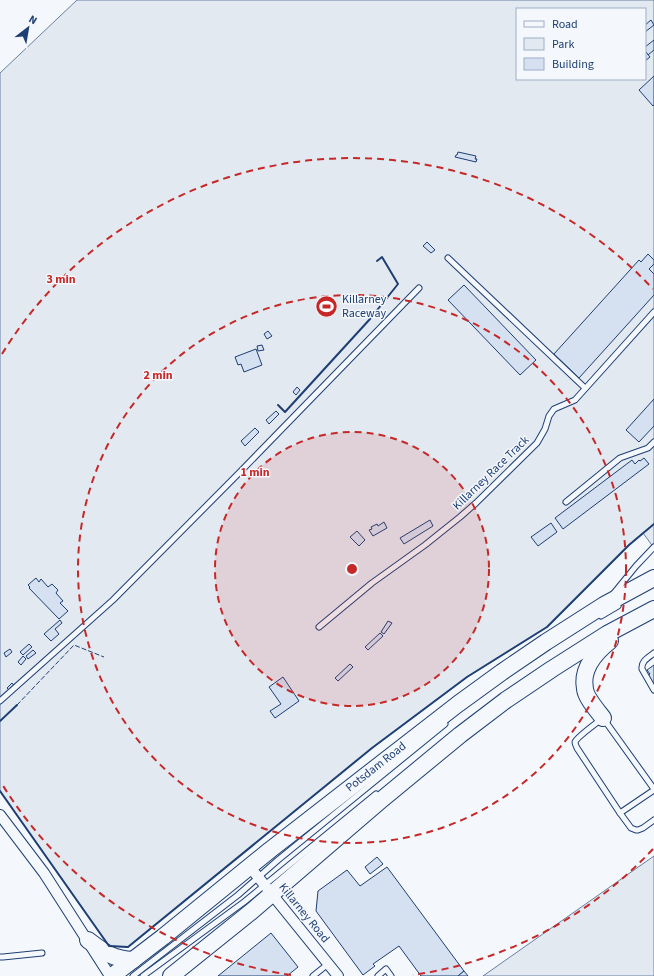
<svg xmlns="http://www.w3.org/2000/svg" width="654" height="976" font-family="'Source Sans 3',sans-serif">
  <rect width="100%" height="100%" fill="#f4f7fb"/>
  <g fill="#e3e9f0" stroke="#687fa3" fill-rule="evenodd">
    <path d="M77,0H654V548L643,533L629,545L547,627L467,677L372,748L128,947L109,946L0,791V73ZM517,9H645V79H517Z"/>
    <polygon points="654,856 654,976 483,976"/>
  </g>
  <g fill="#d5e0f0" stroke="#1d3f73">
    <polygon points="651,20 654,25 645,32 645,25"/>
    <polygon points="654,40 654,50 648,55 645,51 645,47"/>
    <polygon points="645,51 650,57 645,61"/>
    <polygon points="654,76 654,105 653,106 639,90"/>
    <polygon points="458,152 476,156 475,159 477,159 476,162 455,157 456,155 457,155"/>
    <polygon points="427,242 435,250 431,253 423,246"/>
    <polygon points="648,254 654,260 654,264 649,269 654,274 654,295 579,378 554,354 639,260 641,262"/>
    <polygon points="464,285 536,360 520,375 448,300"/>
    <polygon points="268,331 272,336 267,339 264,334"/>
    <polygon points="262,345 264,350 258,351 257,346"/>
    <polygon points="256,349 262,365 244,372 241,364 238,365 235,357"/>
    <polygon points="297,387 300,390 296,395 293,392"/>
    <polygon points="654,399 654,426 639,442 626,430"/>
    <polygon points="276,411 279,414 269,424 266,420"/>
    <polygon points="255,428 259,432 245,446 241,441"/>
    <polygon points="644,458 649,464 563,529 555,518 632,460 635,464 639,460 640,461"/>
    <polygon points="430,520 433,526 404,544 400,538"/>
    <polygon points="384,522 387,528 373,536 369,530 372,529 371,527 377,524 378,526"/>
    <polygon points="551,523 557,532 538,546 531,537"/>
    <polygon points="357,531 365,540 359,546 350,537"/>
    <polygon points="36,578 39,582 41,579 48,587 52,584 58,590 56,593 63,601 60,603 68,611 59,619 29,588 30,587 28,585"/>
    <polygon points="60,620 62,623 55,629 59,634 51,641 44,634"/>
    <polygon points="388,621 392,623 384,634 381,632"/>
    <polygon points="380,633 383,636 368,650 365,647"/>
    <polygon points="29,644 32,647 23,655 20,652"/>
    <polygon points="10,649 12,652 6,657 4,653"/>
    <polygon points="33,650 36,653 28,659 26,656"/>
    <polygon points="23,656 26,659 21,665 18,662"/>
    <polygon points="350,664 353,667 338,681 335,678"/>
    <polygon points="654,665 654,686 647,676 650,674 647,670"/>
    <polygon points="283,677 299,701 275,718 270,711 281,704 269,687"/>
    <polygon points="12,683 15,687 10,691 7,688"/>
    <polygon points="377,857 383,864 370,874 365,867"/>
    <polygon points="387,867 464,971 458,976 421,976 399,946 373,964 375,966 363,975 316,911 318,891 347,870 360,886"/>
    <polygon points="271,933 298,967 287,976 218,976"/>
    <polygon points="464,971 468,976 458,976"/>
  </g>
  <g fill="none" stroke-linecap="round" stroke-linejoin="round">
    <defs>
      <g id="service">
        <polyline points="448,258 585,388"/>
        <polyline points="566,502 620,458 648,448 654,442"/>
        <polyline points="614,593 636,566 654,547"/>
        <polyline points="601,616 618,606"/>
        <polyline points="319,627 372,583 425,545 460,517 476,503 537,443 545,429 549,416 554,409 575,400 654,312"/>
        <path d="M654,653C648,658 641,661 642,669L654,690"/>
        <polyline points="0,701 113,600 240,472 419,288"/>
        <path d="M654,789L603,718C598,722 577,737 575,742C575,744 576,746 577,748L620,813L631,828L636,830H638L643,828L654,820"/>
        <polyline points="620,813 654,790"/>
        <polyline points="0,957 3,957 42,953"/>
        <polyline points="133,976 238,895 278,860 445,724"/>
        <polyline points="143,976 244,902 376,794"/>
        <polyline points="313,976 328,964"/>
        <polyline points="378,976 386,969 391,976"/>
      </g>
      <g id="minor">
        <polyline points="0,815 44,873 110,976"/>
        <polyline points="250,867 338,976"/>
      </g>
      <g id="primary">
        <path d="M603,718C597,710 586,698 585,689C581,669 596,652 610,641"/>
        <path d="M88,940C104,952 112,959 133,960"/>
        <polyline points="112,976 163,937 270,850 458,704 502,672 546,642 604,605 654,578"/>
        <polyline points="171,976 252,911 380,801 460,735 506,700 552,669 607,634 654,609"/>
      </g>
    </defs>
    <use href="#service" stroke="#1d3f73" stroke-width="7"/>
    <use href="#minor" stroke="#1d3f73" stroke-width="12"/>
    <use href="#primary" stroke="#1d3f73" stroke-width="18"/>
    <use href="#service" stroke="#f4f7fb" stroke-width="5"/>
    <use href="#minor" stroke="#f4f7fb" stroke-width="10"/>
    <use href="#primary" stroke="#f4f7fb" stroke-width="16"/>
    <polyline stroke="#1d3f73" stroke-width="1" stroke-dasharray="5 2" stroke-linecap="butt" points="17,705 74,645 104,657"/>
    <g stroke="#1d3f73" stroke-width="2">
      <polyline points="278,405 285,412 370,319 398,284 382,257 377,261"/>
      <polyline points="0,721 17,705"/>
      <polyline points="0,791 109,946 128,947 372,748 467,677 547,627 629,545 654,524"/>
    </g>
  </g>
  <circle cx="352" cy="569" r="137" fill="#c62828" fill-opacity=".12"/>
  <g fill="none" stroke="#c62828" stroke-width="2" stroke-dasharray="7 5">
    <circle cx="352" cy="569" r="137"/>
    <circle cx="352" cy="569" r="274"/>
    <path d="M653 849A411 411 0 0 1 413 975M291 975A411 411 0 0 1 2 784M2 354A411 411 0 0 1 653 289"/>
  </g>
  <defs>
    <symbol id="stadium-disc" viewBox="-11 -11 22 22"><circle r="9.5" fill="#c62828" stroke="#f4f7fb"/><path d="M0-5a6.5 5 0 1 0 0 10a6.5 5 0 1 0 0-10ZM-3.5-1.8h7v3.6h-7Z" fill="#fff"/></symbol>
  </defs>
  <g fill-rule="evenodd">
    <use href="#stadium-disc" x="314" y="294" width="25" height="25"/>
  </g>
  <g text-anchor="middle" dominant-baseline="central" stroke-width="3" stroke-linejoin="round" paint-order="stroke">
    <g font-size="12" fill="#1d3f73" stroke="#f4f7fb" text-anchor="start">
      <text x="342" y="299">Killarney<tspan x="342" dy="14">Raceway</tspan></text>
    </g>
    <g font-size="12" fill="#1d3f73" stroke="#f4f7fb">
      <text transform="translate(491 473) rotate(-44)">Killarney Race Track</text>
      <text transform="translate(376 767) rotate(-38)">Potsdam Road</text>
      <text transform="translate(304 913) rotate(51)">Killarney Road</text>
    </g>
  </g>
  <circle cx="352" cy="569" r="6" fill="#c62828" stroke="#f4f7fb" stroke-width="2"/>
  <g font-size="12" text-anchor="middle" font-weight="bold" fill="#c62828" stroke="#f4f7fb" stroke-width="3" stroke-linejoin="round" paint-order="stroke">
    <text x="61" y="283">3 min</text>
    <text x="158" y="379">2 min</text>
    <text x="255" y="476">1 min</text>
  </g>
  <rect x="516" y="8" width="130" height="72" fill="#f4f7fb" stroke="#9eadc5"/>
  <rect x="524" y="21" width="20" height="6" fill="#f4f7fb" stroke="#9eadc5"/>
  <text x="552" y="28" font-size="12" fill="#1d3f73">Road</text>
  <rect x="524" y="38" width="20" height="12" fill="#e3e9f0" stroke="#9eadc5"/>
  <text x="552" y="48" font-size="12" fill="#1d3f73">Park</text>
  <rect x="524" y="58" width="20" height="12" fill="#d5e0f0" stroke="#9eadc5"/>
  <text x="552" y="68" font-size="12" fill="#1d3f73">Building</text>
  <g transform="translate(28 28) rotate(31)" stroke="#f4f7fb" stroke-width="3" paint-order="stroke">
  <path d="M0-3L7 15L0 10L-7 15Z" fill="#1d3f73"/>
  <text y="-6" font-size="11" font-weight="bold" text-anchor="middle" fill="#1d3f73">N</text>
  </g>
</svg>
